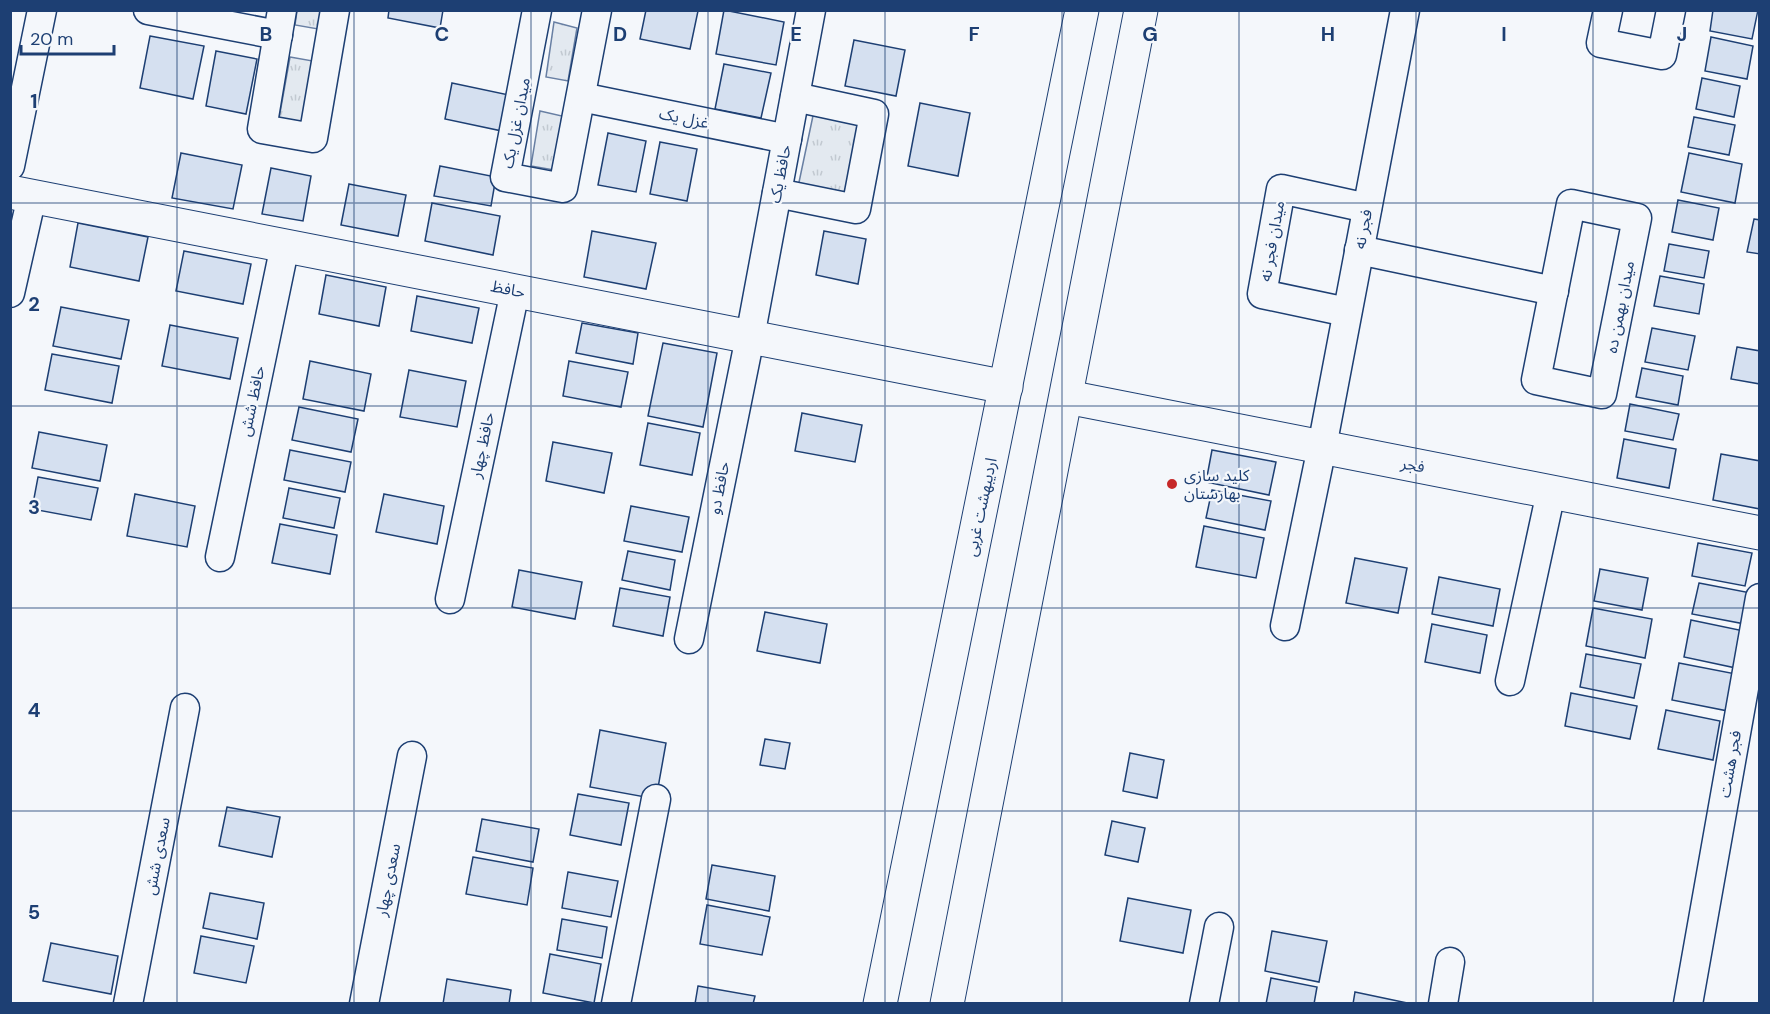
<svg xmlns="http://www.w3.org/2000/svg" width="1770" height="1014" font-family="'DM Sans','Noto Sans Arabic',sans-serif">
  <defs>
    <pattern id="park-tufts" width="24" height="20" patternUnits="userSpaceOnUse" patternTransform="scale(1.5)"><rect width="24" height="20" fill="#e3e9f0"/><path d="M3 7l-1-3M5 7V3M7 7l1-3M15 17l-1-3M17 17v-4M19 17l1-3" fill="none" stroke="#c2c9d1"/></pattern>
  </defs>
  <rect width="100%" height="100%" fill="#f4f7fb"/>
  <g fill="url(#park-tufts)" stroke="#687fa3" stroke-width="1.5">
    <polygon points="297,11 321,11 318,29 295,25"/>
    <polygon points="554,22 577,28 568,81 546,77"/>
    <polygon points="290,57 313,61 301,128 278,124"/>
    <polygon points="540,111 562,116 554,170 531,166"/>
    <polygon points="814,111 865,122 849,198 798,187"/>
  </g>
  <g fill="#d5e0f0" stroke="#1d3f73" stroke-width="1.5">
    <polygon points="389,10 443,10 440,28 388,18"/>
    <polygon points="646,10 698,11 690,49 640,39"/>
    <polygon points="724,10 784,22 776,65 716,54"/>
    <polygon points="1713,10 1758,10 1752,39 1710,31"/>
    <polygon points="150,36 204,46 193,99 140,88"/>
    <polygon points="1711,37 1753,46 1747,79 1705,71"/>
    <polygon points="854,40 905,50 896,96 845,86"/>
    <polygon points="216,51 257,59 246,114 206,106"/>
    <polygon points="724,64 771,73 761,118 715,109"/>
    <polygon points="1702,78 1740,86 1734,117 1696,109"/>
    <polygon points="452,83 509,95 502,131 445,119"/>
    <polygon points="920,103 970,113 958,176 908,166"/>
    <polygon points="1694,117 1735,125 1729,155 1688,147"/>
    <polygon points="608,133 646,141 636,192 598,185"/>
    <polygon points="660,142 697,149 687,201 650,194"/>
    <polygon points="181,153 242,165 233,209 172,198"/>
    <polygon points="1689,153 1742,164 1735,203 1681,192"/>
    <polygon points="440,166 496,177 491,206 434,196"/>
    <polygon points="271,168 311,176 303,221 262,214"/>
    <polygon points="349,184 406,195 398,236 341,225"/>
    <polygon points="1678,200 1719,208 1713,240 1672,232"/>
    <polygon points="432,203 500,216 493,255 425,241"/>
    <polygon points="1754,219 1760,220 1760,254 1747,252"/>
    <polygon points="78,223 148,237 139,281 70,267"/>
    <polygon points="592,231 656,243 646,289 584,277"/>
    <polygon points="824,231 866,239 858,284 816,275"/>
    <polygon points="1669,244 1709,251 1704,278 1664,271"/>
    <polygon points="184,251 251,264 243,304 176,291"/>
    <polygon points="326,275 386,287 379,326 319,314"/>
    <polygon points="1660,276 1704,284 1699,314 1654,306"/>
    <polygon points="417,296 479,308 472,343 411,331"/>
    <polygon points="61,307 129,320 121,359 53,346"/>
    <polygon points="582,323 638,333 633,364 576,353"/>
    <polygon points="170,325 238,338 230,379 162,366"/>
    <polygon points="1652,328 1695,336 1688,370 1645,362"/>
    <polygon points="663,343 717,353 703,427 648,416"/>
    <polygon points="1737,347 1760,351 1760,384 1731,379"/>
    <polygon points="52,354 119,366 112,403 45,390"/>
    <polygon points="310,361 371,374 364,411 303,399"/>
    <polygon points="569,361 628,372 621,407 563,396"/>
    <polygon points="1642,368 1683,376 1678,405 1636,397"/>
    <polygon points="409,370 466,381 457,427 400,417"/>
    <polygon points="1630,404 1679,414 1673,440 1625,431"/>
    <polygon points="299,407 358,419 351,452 292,440"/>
    <polygon points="802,413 862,425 855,462 795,451"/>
    <polygon points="648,423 700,433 692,475 640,465"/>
    <polygon points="39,432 107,445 100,481 32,468"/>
    <polygon points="1624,439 1676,449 1669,488 1617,478"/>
    <polygon points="553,442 612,453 604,493 546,481"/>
    <polygon points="290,450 351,462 345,492 284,480"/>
    <polygon points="1212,450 1276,462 1269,495 1206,482"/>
    <polygon points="1721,454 1760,461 1760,509 1713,500"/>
    <polygon points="38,477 98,488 91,520 32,509"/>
    <polygon points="289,488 340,498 334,528 283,518"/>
    <polygon points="1212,490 1271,501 1265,530 1206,518"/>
    <polygon points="135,494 195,506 187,547 127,536"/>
    <polygon points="384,494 444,506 437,544 376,532"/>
    <polygon points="631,506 689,517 682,552 624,541"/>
    <polygon points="280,524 337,535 330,574 272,563"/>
    <polygon points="1204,526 1264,538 1256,578 1196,567"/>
    <polygon points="1698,543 1752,553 1745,586 1692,576"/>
    <polygon points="628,551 675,560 670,590 622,580"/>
    <polygon points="1355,558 1407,568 1398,613 1346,603"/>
    <polygon points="1600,569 1648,578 1642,610 1594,601"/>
    <polygon points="519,570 582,582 575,619 512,607"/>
    <polygon points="1439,577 1500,589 1493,626 1432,614"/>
    <polygon points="1699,583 1751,593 1745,624 1692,614"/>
    <polygon points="620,588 670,597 663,636 613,626"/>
    <polygon points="1593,608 1652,619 1645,658 1586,646"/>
    <polygon points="765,612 827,624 820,663 757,651"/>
    <polygon points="1691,620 1744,631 1736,668 1684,657"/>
    <polygon points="1432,624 1487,635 1480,673 1425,662"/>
    <polygon points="1586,654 1641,664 1634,698 1580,687"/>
    <polygon points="1679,663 1736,674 1728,711 1672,700"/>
    <polygon points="1571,693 1637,706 1630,739 1565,726"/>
    <polygon points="1666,710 1720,721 1713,760 1658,749"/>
    <polygon points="600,730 666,743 656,799 590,787"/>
    <polygon points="765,739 790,743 785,769 760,765"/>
    <polygon points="1130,753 1164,760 1157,798 1123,791"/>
    <polygon points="578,794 629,803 621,845 570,835"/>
    <polygon points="227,807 280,817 272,857 219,846"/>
    <polygon points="482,819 539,829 533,862 476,851"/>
    <polygon points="1112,821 1145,828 1138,862 1105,855"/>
    <polygon points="473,857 533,868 527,905 466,894"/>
    <polygon points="712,865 775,876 769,911 706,899"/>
    <polygon points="568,872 618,881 611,917 562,908"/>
    <polygon points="210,893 264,903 257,939 203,928"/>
    <polygon points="1128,898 1191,910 1183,953 1120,941"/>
    <polygon points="707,905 770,917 762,955 700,944"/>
    <polygon points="562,919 607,927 602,958 557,950"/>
    <polygon points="1272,931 1327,941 1319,982 1265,971"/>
    <polygon points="201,936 254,946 246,983 194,973"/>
    <polygon points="51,943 118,956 111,994 43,981"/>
    <polygon points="550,954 601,964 594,1003 543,993"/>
    <polygon points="1271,978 1317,987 1314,1004 1266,1004"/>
    <polygon points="447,979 511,990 509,1004 443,1004"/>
    <polygon points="698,986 755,996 753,1004 695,1004"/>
    <polygon points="1355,992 1412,1004 1353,1004"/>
  </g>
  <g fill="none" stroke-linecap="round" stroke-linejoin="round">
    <defs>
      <g id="minor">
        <polyline points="148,10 278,35"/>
        <polyline points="282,10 262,129 313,138 335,10"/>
        <polyline points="537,10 505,177 563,188 597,10"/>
        <polyline points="1608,10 1601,43 1662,55 1671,10"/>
        <polyline points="581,97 787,139"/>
        <polyline points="10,166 42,10"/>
        <polyline points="777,193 856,209 874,114 795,97"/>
        <polygon points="1571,204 1637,218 1602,394 1536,380"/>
        <polyline points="1359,250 1554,291"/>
        <polyline points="10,293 32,196"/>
        <polyline points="1347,312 1262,294 1281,189 1367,208"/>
        <polyline points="220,557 285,245"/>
        <polyline points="450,599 515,291"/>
        <polyline points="1285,626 1322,447 1405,10"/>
        <polyline points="689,639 750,337 811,10"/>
        <polyline points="1510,681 1551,492"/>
        <polyline points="128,1004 185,708"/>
        <polyline points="364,1004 412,756"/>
        <polyline points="616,1004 656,799"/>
        <polyline points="1204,1004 1219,927"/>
        <polyline points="1443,1004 1450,962"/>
        <polyline points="1688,1004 1760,598"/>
      </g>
      <g id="tertiary">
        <polyline points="10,192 1006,387"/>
        <polyline points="1067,397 1760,533"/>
      </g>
      <g id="secondary">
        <polyline points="880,1004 1082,10"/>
        <polyline points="947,1004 1141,10"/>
      </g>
    </defs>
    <use href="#minor" stroke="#1d3f73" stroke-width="31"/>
    <use href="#tertiary" stroke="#1d3f73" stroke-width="35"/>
    <use href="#secondary" stroke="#1d3f73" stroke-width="35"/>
    <use href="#minor" stroke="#f4f7fb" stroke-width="28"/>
    <use href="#tertiary" stroke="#f4f7fb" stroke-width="33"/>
    <use href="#secondary" stroke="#f4f7fb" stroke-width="33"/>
  </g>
  <path fill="none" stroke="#1d3f73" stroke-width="1.5" stroke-opacity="0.55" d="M177,10V1004M354,10V1004M531,10V1004M708,10V1004M885,10V1004M1062,10V1004M1239,10V1004M1416,10V1004M1593,10V1004M10,203H1760M10,406H1760M10,608H1760M10,811H1760"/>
  <circle fill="#c62828" stroke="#f4f7fb" stroke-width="2" cx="1172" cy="484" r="6"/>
  <g text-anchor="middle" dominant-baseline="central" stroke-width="4.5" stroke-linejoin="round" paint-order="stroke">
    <g font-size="16" fill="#1d3f73" stroke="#f4f7fb">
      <text transform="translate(684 118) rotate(12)">غزل یک</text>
      <text transform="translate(516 123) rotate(-79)">میدان غزل یک</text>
      <text transform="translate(780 174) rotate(-79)">حافظ یک</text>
      <text transform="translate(1363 229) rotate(-79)">فجر نه</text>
      <text transform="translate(1272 241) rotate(-80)">میدان فجر نه</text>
      <text transform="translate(508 289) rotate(11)">حافظ</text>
      <text transform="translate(1620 307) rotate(-79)">میدان بهمن ده</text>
      <text transform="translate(252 401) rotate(-78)">حافظ شش</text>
      <text transform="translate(482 445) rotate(-78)">حافظ چهار</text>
      <text transform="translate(1413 465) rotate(11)">فجر</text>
      <text transform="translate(719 488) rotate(-79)">حافظ دو</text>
      <text transform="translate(981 507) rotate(-78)">اردیبهشت غربی</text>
      <text transform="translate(1730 764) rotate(-80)">فجر هشت</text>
      <text transform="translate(157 856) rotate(-79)">سعدی شش</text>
      <text transform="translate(388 880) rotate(-79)">سعدی چهار</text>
    </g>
    <g font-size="16" fill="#1d3f73" stroke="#f4f7fb" text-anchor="start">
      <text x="1184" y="475">کلید سازی<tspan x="1184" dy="18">بهارستان</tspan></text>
    </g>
  </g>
  <g font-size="20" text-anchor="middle" font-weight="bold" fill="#1d3f73" stroke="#f4f7fb" stroke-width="4.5" stroke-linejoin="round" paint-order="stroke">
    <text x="266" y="41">B</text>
    <text x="442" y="41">C</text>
    <text x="620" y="41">D</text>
    <text x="796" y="41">E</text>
    <text x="974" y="41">F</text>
    <text x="1150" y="41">G</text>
    <text x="1328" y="41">H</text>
    <text x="1504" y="41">I</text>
    <text x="1682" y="41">J</text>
    <text x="34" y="108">1</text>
    <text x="34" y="311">2</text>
    <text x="34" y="514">3</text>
    <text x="34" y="717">4</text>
    <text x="34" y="919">5</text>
  </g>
  <rect width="1770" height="1014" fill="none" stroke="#1d3f73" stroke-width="24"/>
  <path d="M21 45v9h93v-9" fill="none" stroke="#1d3f73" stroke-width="3"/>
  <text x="30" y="45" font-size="18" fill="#1d3f73" stroke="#f4f7fb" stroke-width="4.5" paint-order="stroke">20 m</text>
</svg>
